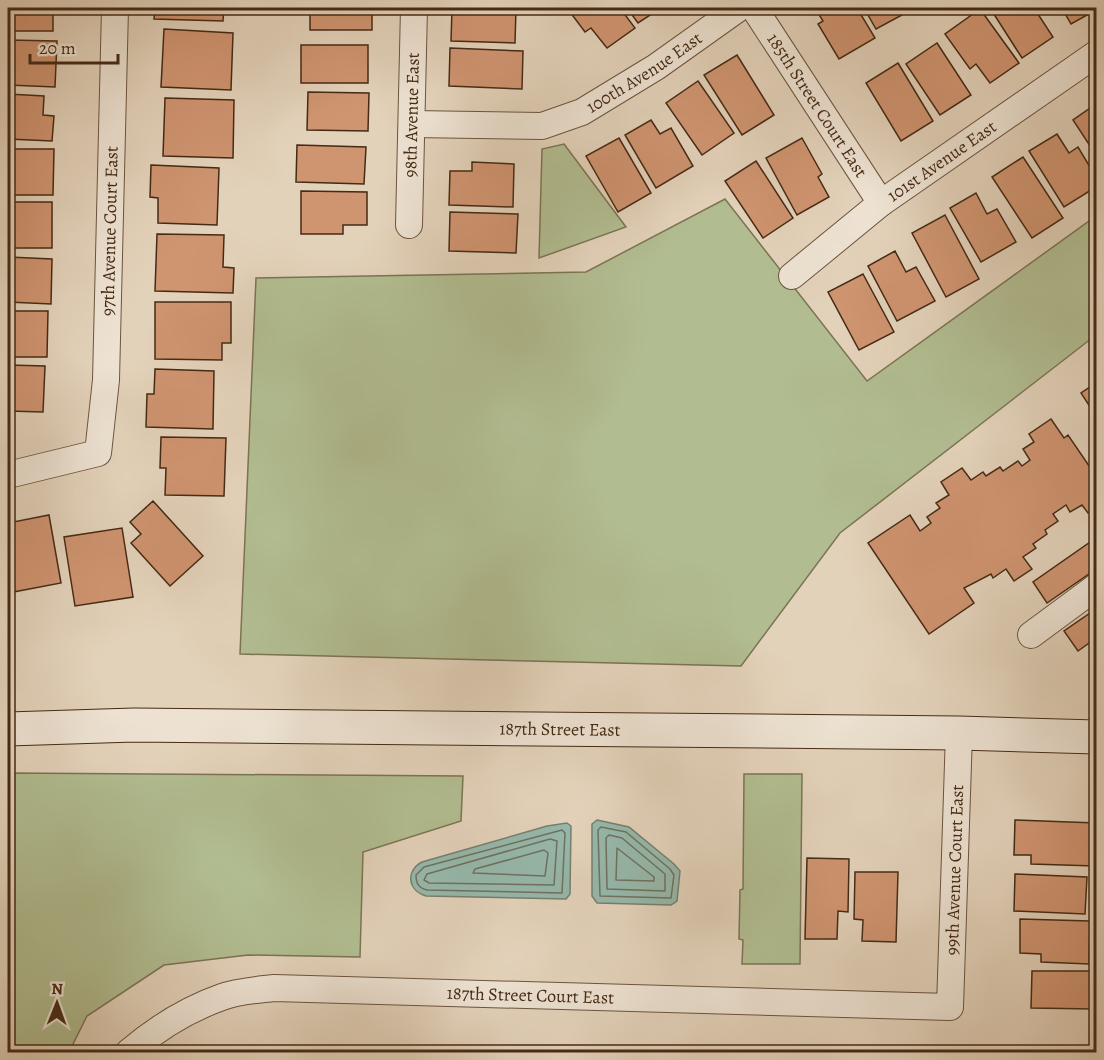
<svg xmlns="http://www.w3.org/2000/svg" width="1104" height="1060" font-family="Alegreya,serif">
  <rect width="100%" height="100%" fill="#e3d2ba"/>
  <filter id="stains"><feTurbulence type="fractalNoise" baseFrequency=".00333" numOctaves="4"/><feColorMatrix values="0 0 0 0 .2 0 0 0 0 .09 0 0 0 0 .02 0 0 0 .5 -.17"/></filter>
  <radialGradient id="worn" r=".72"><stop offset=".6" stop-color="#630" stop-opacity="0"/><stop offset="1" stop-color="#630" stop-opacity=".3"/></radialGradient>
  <g fill="#b1bd91" stroke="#7b7453" stroke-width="1.5">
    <polygon points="564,144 626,227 539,258 542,149"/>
    <polygon points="725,199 867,381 1096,216 1096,335 840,533 741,666 240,654 256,278 586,272"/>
    <polygon points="8,773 463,776 461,821 363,852 360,957 248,955 164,965 87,1016 69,1052 8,1052"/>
    <polygon points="744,774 802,774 800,964 742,964 743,940 739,939 740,890 743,889"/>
  </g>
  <g fill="#96b8ab" stroke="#767f6f" stroke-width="1.5">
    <polygon points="597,820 629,827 674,864 680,871 677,901 671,905 597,903 592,896 592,824"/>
    <path d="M567,823L571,826L570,894L566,899L426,896C408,891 405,871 422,862L547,826Z"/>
  </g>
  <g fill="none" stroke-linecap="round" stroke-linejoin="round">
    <g stroke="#6e7160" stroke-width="1.5">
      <polygon points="601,827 626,832 670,869 674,875 671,898 600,896 598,830"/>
      <path d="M562,830L565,833L562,893L427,890C419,888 416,884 416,875L424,867Z"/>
      <polygon points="609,835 622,838 665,874 665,891 607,889 606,838"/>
      <polygon points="550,839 557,841 554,885 429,883 424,880 427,874"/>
      <polygon points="617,848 654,877 654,881 616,880"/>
      <polygon points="544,850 548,853 545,876 473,873 475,869"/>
    </g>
  </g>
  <g fill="#cf9470" stroke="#452a15" stroke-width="1.5">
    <rect x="8" y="8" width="45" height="23"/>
    <polygon points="155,8 224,8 223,21 154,19"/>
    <rect x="310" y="8" width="62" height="22"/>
    <polygon points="452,8 516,8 515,43 451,41"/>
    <polygon points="567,8 620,8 635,28 607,48 591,28 585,32"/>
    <polygon points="627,8 661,8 638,23"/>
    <polygon points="815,8 857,8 875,38 839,59 818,24 823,21"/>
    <polygon points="864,8 912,8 913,9 876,29"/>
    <polygon points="990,8 1034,8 1053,37 1022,58"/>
    <polygon points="1062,8 1096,8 1096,10 1071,24"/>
    <polygon points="980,9 1019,63 990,83 976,64 970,69 945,34"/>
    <polygon points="164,29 233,33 231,90 161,87"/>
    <polygon points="8,40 57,41 55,87 8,85"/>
    <polygon points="937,43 971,95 940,115 906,64"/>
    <rect x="301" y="45" width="67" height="38"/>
    <polygon points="450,48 523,51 522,89 449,86"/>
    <polygon points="737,55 774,115 742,135 704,75"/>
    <polygon points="898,63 933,121 901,141 866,83"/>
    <polygon points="698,81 734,133 702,155 666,103"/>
    <polygon points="308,92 369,93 368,131 307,130"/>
    <polygon points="8,94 44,96 43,115 54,116 52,141 8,139"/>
    <polygon points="165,98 234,100 233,158 163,156"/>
    <polygon points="1096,104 1096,155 1073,120"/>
    <polygon points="651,120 660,134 671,128 693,166 656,188 625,135"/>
    <polygon points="1057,134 1069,153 1078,147 1096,177 1096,187 1064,207 1029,151"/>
    <polygon points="619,138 651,193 618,212 586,156"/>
    <polygon points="802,138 822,174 818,177 829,197 797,215 766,158"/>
    <polygon points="297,145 366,147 364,184 296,182"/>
    <polygon points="8,149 54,149 53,195 8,195"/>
    <polygon points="1023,157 1063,218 1032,238 992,177"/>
    <polygon points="756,161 793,218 763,238 725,181"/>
    <polygon points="472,162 514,164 513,207 449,205 450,171 472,171"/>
    <polygon points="151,165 219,168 217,225 158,223 158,198 150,197"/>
    <polygon points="301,191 367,192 367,225 343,225 343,234 301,234"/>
    <polygon points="976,193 987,214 997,209 1016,242 981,262 950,208"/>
    <rect x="8" y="202" width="44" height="46"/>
    <polygon points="450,212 518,214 516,253 449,251"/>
    <polygon points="945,215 979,279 946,297 912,233"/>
    <polygon points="157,234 224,235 223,267 234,268 233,293 155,291"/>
    <polygon points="895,251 906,272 916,267 935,301 897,321 868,266"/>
    <polygon points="8,257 52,259 51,304 8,302"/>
    <polygon points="863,274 894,332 859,350 828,292"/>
    <polygon points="155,302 231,302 231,343 222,343 222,360 155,359"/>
    <polygon points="8,311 48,311 47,357 8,357"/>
    <polygon points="8,365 45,366 43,412 8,411"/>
    <polygon points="155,369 214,371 213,429 146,427 147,394 154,394"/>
    <polygon points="1096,383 1096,416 1081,393"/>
    <polygon points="1051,419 1064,438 1068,435 1096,476 1091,481 1096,489 1096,507 1088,513 1082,505 1070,512 1066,505 1053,514 1058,521 1045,530 1047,534 1033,544 1036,548 1023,557 1032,569 1014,581 1006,569 993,578 991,574 964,588 974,603 929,634 868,543 910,515 920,531 931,523 927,517 940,508 936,503 949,495 941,482 962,468 971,480 983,472 986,476 1000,467 1003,471 1018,461 1022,466 1030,460 1023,449 1034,442 1029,434"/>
    <polygon points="161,437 226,438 224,496 165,495 166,468 160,468"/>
    <polygon points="153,501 203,556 170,586 131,543 141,534 130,522"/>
    <polygon points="49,515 61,583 8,593 8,523"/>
    <polygon points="122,528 133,597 75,606 64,537"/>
    <polygon points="1096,538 1096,569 1047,603 1033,582"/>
    <polygon points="1096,609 1096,638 1078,651 1064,631"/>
    <polygon points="1015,820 1096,823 1095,866 1031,864 1031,855 1014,855"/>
    <polygon points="807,858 849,859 848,912 838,911 837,939 805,939"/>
    <polygon points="855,872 898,872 896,942 862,941 863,920 854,919"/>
    <polygon points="1015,874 1087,877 1085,914 1014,911"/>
    <polygon points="1020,919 1090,921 1089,964 1041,962 1041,954 1020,953"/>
    <polygon points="1032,971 1094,971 1094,1009 1031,1008"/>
    <polygon points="295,1046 334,1047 334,1052 295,1052"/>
    <polygon points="353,1047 388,1049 388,1052 353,1052"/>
    <rect x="392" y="1050" width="39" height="2"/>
  </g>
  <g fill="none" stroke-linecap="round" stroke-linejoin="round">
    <defs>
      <g id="street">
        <path id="s1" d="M754,8L881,203"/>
        <path id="s2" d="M412,124L542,126L582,112L656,67L739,8"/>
        <path id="s3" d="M409,225L414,8"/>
        <path id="s4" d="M792,276L881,203L1096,54"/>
        <path id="s5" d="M8,475L98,453L106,380L115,8"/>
        <polyline points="1031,635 1096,587"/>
        <path id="s6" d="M129,1052C156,1029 188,1009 222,997C238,991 257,990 274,988L950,1007L959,733"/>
      </g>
      <g id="secondary">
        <path id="s7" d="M8,729L134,725L959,733L1096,737"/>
      </g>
    </defs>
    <use href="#street" stroke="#6c543e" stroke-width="28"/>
    <use href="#secondary" stroke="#452a15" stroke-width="35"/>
    <use href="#street" stroke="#ede2d2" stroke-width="26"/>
    <use href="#secondary" stroke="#ede2d2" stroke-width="33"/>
  </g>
  <g text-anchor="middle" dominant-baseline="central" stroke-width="4.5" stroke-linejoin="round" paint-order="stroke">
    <g font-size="18" fill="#452a15" stroke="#ede2d2">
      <text stroke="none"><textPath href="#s2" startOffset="246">100th Avenue East</textPath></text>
      <text stroke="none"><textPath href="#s1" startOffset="116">185th Street Court East</textPath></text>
      <text stroke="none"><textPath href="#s3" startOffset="110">98th Avenue East</textPath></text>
      <text stroke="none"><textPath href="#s4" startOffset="189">101st Avenue East</textPath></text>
      <text stroke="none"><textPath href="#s5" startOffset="315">97th Avenue Court East</textPath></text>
      <text stroke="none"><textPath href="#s7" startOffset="552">187th Street East</textPath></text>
      <text stroke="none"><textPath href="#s6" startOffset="975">99th Avenue Court East</textPath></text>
      <text stroke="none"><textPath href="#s6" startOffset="418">187th Street Court East</textPath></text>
    </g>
  </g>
  <rect width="1104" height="1060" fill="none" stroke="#e3d2ba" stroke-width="30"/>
  <rect x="9" y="9" width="1086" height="1042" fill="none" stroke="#452a15" stroke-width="3"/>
  <rect x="15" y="15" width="1074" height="1030" fill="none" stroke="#452a15" stroke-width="1.5"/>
  <g transform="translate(57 1003) rotate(1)" stroke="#ede2d2" stroke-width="4.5" paint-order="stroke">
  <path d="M0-4.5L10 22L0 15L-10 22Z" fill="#452a15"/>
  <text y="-9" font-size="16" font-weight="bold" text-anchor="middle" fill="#452a15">N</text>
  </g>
  <path d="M30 54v9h88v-9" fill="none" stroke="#452a15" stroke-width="3"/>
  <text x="39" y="54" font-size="18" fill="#452a15" stroke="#ede2d2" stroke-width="4.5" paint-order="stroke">20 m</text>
  <rect width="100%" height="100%" filter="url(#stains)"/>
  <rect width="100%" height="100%" fill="url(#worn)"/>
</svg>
